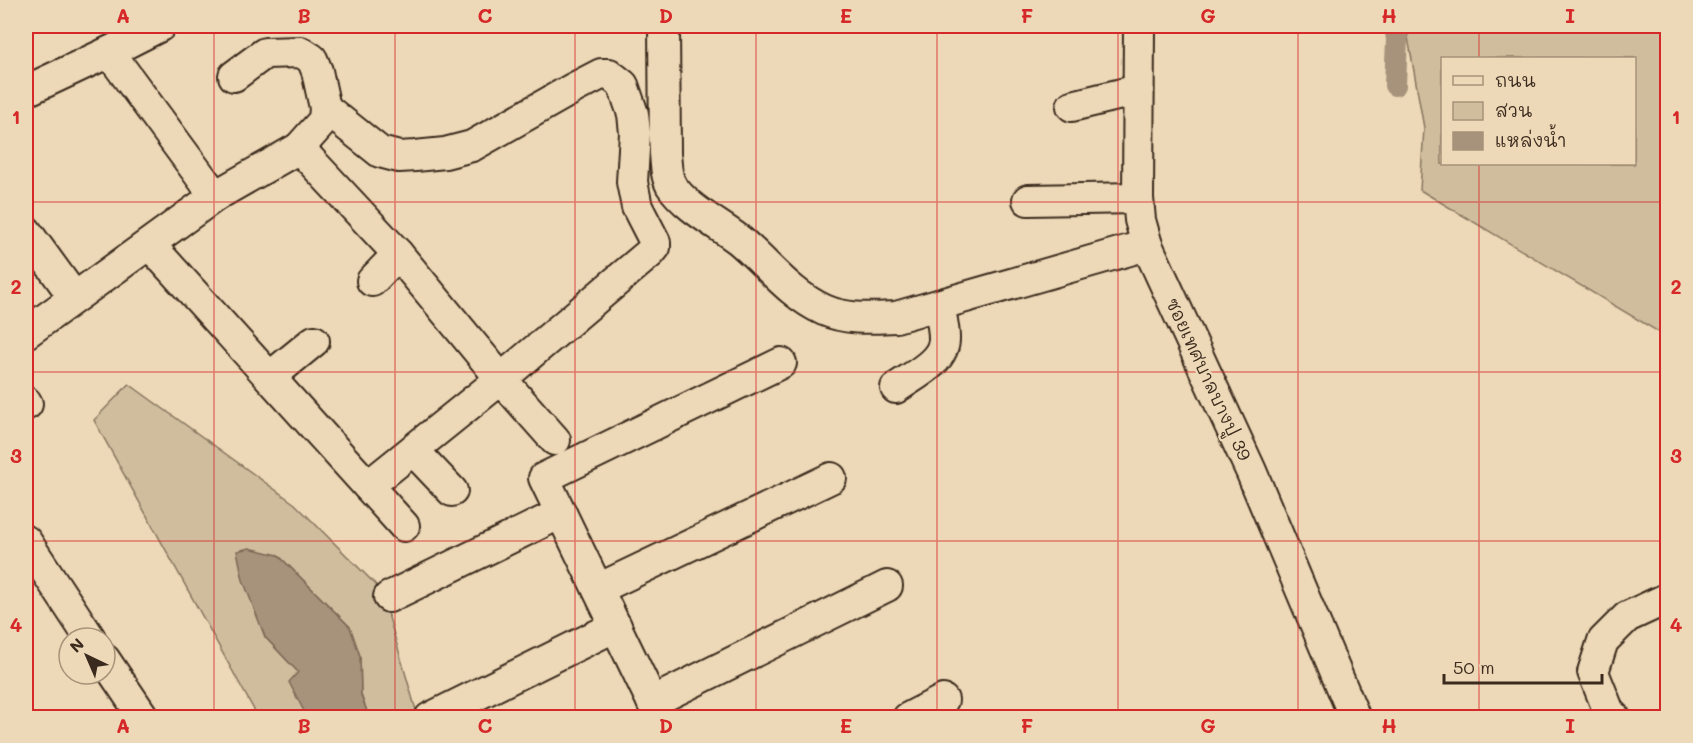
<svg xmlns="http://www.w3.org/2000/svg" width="1693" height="743" font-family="Mali,'Playpen Sans Thai',sans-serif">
  <rect width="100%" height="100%" fill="#edd9b7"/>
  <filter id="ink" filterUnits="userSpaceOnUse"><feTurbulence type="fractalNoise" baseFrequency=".0167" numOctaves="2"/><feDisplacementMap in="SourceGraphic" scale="12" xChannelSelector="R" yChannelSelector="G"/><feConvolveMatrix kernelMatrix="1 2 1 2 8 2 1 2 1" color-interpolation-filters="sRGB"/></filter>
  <g filter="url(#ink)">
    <g fill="#d0bd9e" stroke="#86745e" stroke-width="1.5" fill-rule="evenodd">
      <path d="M1406,26H1667V337L1420,190L1424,128ZM1442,58H1634V164H1442Z"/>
      <polygon points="129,384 295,504 381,590 418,717 369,717 361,695 360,656 350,627 278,555 265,637 299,673 307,717 258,717 94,420"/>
    </g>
    <polygon fill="#a7937b" stroke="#7c6956" stroke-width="1.5" points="249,548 278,555 350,627 360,656 361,695 369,717 307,717 289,682 298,672 265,637 243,580 237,551"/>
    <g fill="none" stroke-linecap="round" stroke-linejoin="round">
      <polyline stroke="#a7937b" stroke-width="22" points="1395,85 1397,39 1395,26"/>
      <defs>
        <g id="minor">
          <path d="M664,26L665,153C666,164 666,176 671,185C686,208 717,223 739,240C767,263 789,294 824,310C847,320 871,318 896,317L1147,245"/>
          <polyline points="1139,26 1138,198 1140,220 1147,245 1251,471 1355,718"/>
          <polyline points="109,52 215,196 299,148 398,254 501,379 555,440"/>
          <polyline points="234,76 265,53 301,52 312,59 317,71 325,108 324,120 299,148"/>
          <polyline points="26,91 109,52 160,26"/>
          <polyline points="1072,106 1138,90"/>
          <polyline points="325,108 380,152 399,157 415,156 445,153 472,146 574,88 601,74 609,74 623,85 633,114 635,133 632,182 637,207 655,242 655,247 651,252 501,379 368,486"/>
          <polyline points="1028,200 1138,198"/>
          <polyline points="26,231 74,297"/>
          <polyline points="150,245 404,526"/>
          <polyline points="372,281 398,254"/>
          <polyline points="26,333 215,196"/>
          <polyline points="270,377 314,341"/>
          <path d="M896,388C912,376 945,362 944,338C944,327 941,316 939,305"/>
          <polyline points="26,402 27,404"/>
          <polyline points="413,450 452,491"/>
          <polyline points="26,541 90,638"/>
          <polyline points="598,589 831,478"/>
          <polyline points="389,597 561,513"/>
          <polyline points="105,660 144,718"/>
          <polyline points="652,702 887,586"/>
          <polyline points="430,718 616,626"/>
          <polyline points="660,718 544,478 781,363"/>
          <polyline points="908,718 943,700"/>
          <polyline points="1615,718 1609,712 1593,672 1603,641 1627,617 1668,598"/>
        </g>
      </defs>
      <use href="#minor" stroke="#3b2a1e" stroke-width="34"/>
      <use href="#minor" stroke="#edd9b7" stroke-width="30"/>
    </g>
  </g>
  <path fill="none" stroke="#d62828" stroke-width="1.5" stroke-opacity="0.55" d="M214,26V718M395,26V718M575,26V718M756,26V718M937,26V718M1118,26V718M1298,26V718M1479,26V58M1479,164V718M26,202H1668M26,372H1668M26,541H1668"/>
  <g text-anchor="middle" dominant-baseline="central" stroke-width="4.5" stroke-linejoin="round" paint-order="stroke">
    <g font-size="18" fill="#3b2a1e" stroke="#edd9b7">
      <text transform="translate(1209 379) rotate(65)">ซอยเทศบาลบางปู 39</text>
    </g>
  </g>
  <rect width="1693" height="743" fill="none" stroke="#edd9b7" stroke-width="66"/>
  <rect x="1441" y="57" width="195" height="108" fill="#edd9b7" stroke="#a6937a" stroke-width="1.5"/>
  <rect x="1453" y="76" width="30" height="9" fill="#edd9b7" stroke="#a6937a" stroke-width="1.5"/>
  <text x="1495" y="87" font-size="18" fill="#3b2a1e">ถนน</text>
  <rect x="1453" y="102" width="30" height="18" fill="#d0bd9e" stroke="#a6937a" stroke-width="1.5"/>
  <text x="1495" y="117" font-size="18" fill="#3b2a1e">สวน</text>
  <rect x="1453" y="132" width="30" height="18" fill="#a7937b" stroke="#a6937a" stroke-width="1.5"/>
  <text x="1495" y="147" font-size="18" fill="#3b2a1e">แหล่งน้ำ</text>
  <g transform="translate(87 656) rotate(316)"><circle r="28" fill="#edd9b7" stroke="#a6937a" stroke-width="1.5"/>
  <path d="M0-4.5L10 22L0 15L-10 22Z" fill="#3b2a1e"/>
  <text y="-9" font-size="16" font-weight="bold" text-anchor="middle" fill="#3b2a1e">N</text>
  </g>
  <path d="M1444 674v9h158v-9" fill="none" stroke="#3b2a1e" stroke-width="3"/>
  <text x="1453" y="674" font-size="18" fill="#3b2a1e" stroke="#edd9b7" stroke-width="4.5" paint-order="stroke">50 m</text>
  <rect x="33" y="33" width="1627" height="677" fill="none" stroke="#d62828" stroke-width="2"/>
  <g font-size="20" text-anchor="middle" font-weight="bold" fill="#d62828">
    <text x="123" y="23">A</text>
    <text x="304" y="23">B</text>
    <text x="485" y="23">C</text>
    <text x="666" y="23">D</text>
    <text x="846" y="23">E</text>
    <text x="1027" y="23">F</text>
    <text x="1208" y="23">G</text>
    <text x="1389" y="23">H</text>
    <text x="1570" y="23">I</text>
    <text x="16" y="124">1</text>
    <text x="1676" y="124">1</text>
    <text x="16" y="294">2</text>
    <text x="1676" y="294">2</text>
    <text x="16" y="463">3</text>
    <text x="1676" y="463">3</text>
    <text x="16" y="632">4</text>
    <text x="1676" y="632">4</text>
    <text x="123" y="733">A</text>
    <text x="304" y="733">B</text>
    <text x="485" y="733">C</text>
    <text x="666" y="733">D</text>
    <text x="846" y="733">E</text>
    <text x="1027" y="733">F</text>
    <text x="1208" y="733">G</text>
    <text x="1389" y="733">H</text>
    <text x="1570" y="733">I</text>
  </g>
</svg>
